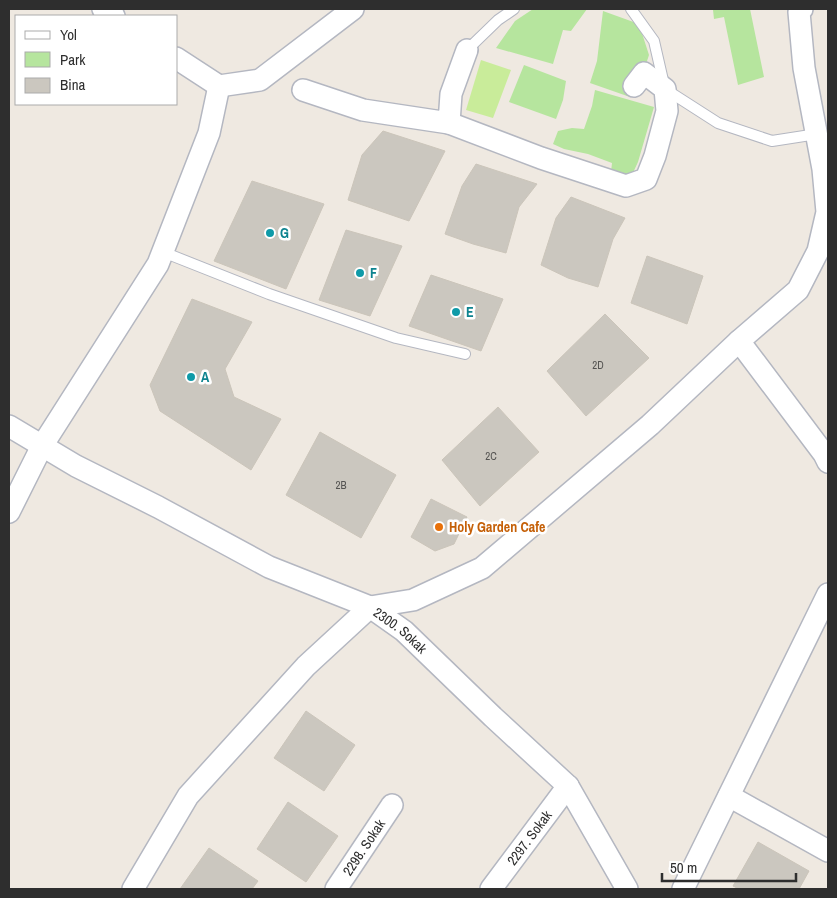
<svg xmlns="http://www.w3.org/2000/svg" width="837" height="898" font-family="'Archivo Narrow',sans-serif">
  <rect width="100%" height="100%" fill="#efe9e1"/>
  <g fill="#b6e59e">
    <polygon points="533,9 587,9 571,31 563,30 553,64 496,48 515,21"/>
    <polygon points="722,9 750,9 764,77 738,85 724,17 714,19 713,10"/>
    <polygon points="603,11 639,24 649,55 645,67 634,67 637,75 630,97 590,83 597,61"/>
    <polygon points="524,65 566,81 563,100 556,119 509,102"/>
    <polygon points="595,90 654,107 638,162 631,177 611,172 612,163 588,154 564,149 553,144 558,131 572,128 584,129 592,106"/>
  </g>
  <polygon fill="#c9ec9a" points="481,60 511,70 493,118 466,110"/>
  <g fill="#cbc7bf" stroke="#cbc5ba">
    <polygon points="383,131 445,151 409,221 348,200 362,155"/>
    <polygon points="476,164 537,184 519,207 506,253 473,244 445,234 462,186"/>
    <polygon points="252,181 324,204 286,289 214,261"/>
    <polygon points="571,197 625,218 613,239 598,287 568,278 541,265 556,218"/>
    <polygon points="346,230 402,246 370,316 319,300"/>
    <polygon points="647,256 703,276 687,324 631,303"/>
    <polygon points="431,275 503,299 481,351 409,326"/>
    <polygon points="192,299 252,322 225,369 234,397 281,419 251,470 160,411 150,385"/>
    <polygon points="605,314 649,358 586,416 547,371"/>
    <polygon points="498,407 539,452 480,506 442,460"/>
    <polygon points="320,432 396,475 361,538 286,495"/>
    <polygon points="431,499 467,517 454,544 435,551 411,537"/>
    <polygon points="306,711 355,745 324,791 274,758"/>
    <polygon points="288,802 338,836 306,882 257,849"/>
    <polygon points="758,842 809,871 799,889 739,889 733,886"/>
    <polygon points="209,848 258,881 252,889 180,889"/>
  </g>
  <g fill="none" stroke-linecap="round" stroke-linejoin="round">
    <defs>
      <g id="lane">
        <polyline points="631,9 654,41 665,89 718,123 772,141 817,134"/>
        <polyline points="467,50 498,20 514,9"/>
        <polyline points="163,252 269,294 396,338 465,354"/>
      </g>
      <g id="street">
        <polyline points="103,9 114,16"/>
        <polyline points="802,9 799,12 804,68 823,169 827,212 818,251 798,290 739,341 824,454 828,462"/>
        <polyline points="176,58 219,86"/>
        <polyline points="219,86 260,80 353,9"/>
        <polyline points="303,90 363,110 449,123 451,94 467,50"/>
        <polyline points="449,123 541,158 626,186 646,179 655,156 667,111 665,89 644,73 634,86"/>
        <polyline points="9,426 76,466 158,507 269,567 370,607 413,600 482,568 650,425 739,341"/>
        <polyline points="9,512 42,446 158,264 209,133 219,86"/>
        <polyline points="729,796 828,851"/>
        <path id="s1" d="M133,889L188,796L306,666L370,607L404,631L493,717L568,786L627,889"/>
        <path id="s2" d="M336,889L392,805"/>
        <path id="s3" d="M491,889L568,786"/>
        <polyline points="683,889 828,594"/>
      </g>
    </defs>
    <use href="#lane" stroke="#b4b7c1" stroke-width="12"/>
    <use href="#street" stroke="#b4b7c1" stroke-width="24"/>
    <use href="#lane" stroke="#fff" stroke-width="10"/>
    <use href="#street" stroke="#fff" stroke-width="21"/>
  </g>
  <g fill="#0f9aa8" stroke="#fff" stroke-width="2">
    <circle cx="270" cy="233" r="5"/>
    <circle cx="360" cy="273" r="5"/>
    <circle cx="456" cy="312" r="5"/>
    <circle cx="191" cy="377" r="5"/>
  </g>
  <circle fill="#e8710a" stroke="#fff" stroke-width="2" cx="439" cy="527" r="5"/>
  <g text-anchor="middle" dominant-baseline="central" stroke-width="5" stroke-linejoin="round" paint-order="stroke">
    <g font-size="11" fill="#555452">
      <text x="598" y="365">2D</text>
      <text x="491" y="456">2C</text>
      <text x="341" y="485">2B</text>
    </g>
    <g font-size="14" font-weight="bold" fill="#0d838f" stroke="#fff" text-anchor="start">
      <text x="280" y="233">G</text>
      <text x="370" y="273">F</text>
      <text x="466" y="312">E</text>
      <text x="201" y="377">A</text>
    </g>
    <g font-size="14" font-weight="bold" fill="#c56008" stroke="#fff" text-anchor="start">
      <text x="449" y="527">Holy Garden Cafe</text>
    </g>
    <g font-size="14" fill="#2e2e2e" stroke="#fff">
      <text stroke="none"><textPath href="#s1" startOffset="409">2300. Sokak</textPath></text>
      <text stroke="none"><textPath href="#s3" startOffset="64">2297. Sokak</textPath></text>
      <text stroke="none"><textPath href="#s2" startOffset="50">2298. Sokak</textPath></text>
    </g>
  </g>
  <rect width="837" height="898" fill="none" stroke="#2e2e2e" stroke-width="20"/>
  <rect x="15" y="15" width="162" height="90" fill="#ffffff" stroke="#ababab"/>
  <rect x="25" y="31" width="25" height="8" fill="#ffffff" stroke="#ababab"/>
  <text x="60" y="40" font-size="15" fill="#2e2e2e">Yol</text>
  <rect x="25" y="52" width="25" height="15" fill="#b6e59e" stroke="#ababab"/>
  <text x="60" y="65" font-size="15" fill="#2e2e2e">Park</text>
  <rect x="25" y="78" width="25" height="15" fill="#cbc7bf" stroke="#ababab"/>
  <text x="60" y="90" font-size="15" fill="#2e2e2e">Bina</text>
  <path d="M662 873v8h134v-8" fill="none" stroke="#2e2e2e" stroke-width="2.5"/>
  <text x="670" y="873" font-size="15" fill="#2e2e2e" stroke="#ffffff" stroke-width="4" paint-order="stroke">50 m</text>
</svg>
